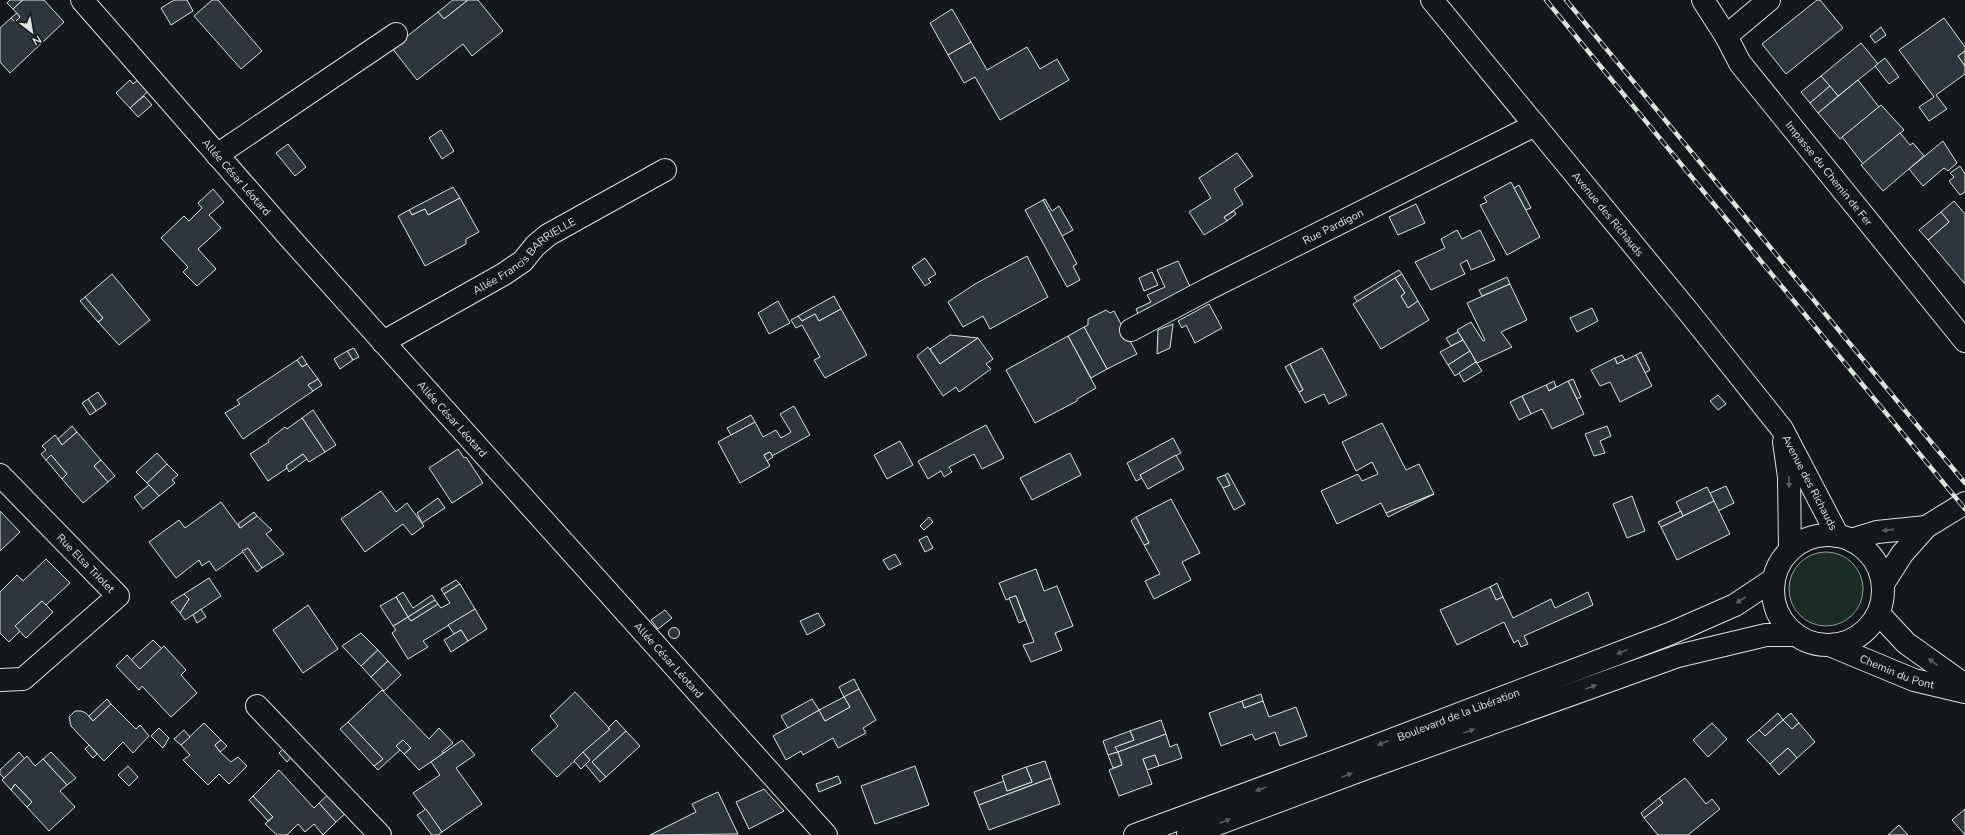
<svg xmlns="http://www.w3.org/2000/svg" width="1965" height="835" font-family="'Nunito Sans',sans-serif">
  <rect width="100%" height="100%" fill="#14181c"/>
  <circle fill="#1a2d24" stroke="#939e99" cx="1826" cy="589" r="37"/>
  <g fill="#2c363c" stroke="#d8e6dc">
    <polygon points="10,0 23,0 13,9 7,3"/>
    <polygon points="23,0 44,0 64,22 10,73 0,62 0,28 11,18 15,22 20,17 13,9"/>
    <polygon points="174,0 187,0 193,11 171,25 161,8"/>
    <polygon points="212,0 218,0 262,51 241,69 194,16"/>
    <polygon points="453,0 468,0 444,19 438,12"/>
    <polygon points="468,0 478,0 503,31 472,56 463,44 417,80 392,48 438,12 444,19"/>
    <polygon points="1817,0 1820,0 1843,28 1786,74 1762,44"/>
    <polygon points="952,9 971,42 948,55 930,23"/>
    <polygon points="17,13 20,17 15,22 11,18"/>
    <polygon points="1944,18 1965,47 1965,51 1958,56 1965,66 1965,74 1936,95 1947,109 1929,121 1919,107 1934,97 1899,50"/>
    <polygon points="1881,27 1886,35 1875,43 1870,36"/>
    <polygon points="971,42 987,70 1027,47 1040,69 1057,59 1069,80 1000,120 975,77 964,83 948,55"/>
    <polygon points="1861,43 1878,64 1838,96 1821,76"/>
    <polygon points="1965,51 1965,66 1958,56"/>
    <polygon points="1885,58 1899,77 1889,84 1875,66"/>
    <polygon points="144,75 154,86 130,108 116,93 130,80 133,84"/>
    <polygon points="1821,76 1830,86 1810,103 1801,92"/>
    <polygon points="1858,80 1879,107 1840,139 1818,113"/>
    <polygon points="1830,86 1838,96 1818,113 1810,103"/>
    <polygon points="144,96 152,105 138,117 130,108"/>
    <polygon points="1881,105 1904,130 1863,164 1842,137"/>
    <polygon points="441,130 454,151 442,159 429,138"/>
    <polygon points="1900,133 1910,145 1913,143 1924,156 1883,191 1861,165"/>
    <polygon points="1943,141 1957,163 1948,171 1944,168 1923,186 1909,169"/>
    <polygon points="288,144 306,167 295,176 276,153"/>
    <polygon points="1237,153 1253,176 1234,189 1243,204 1224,217 1227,221 1204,235 1189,212 1211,198 1199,178"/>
    <polygon points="1960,166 1965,174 1965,192 1960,195 1949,181 1954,177 1950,173"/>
    <polygon points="1511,182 1540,237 1507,255 1480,205 1487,202 1484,197"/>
    <polygon points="1519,185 1531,208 1526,210 1514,188"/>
    <polygon points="453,187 460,198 428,215 425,209 412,215 409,210"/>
    <polygon points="213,189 224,202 209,215 221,228 198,249 216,269 197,286 183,272 188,267 161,238 184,216 189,221 202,208 198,203"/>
    <polygon points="460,198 479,232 466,239 466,244 425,266 398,216 409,210 412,215 425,209 428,215"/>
    <polygon points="1045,199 1052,211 1059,206 1073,230 1062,236 1043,200"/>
    <polygon points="1043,200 1077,264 1073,266 1080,280 1067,287 1025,210"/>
    <polygon points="1954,201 1965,214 1965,284 1928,240 1949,222 1941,212"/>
    <polygon points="1416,204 1425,223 1398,235 1389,217"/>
    <polygon points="1234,211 1236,214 1227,221 1224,217"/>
    <polygon points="1941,212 1949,222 1928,240 1919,230"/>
    <polygon points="1457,230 1462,239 1480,230 1495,260 1471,270 1467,260 1460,264 1465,274 1431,290 1415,262 1445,248 1441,239"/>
    <polygon points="1027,256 1048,297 990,329 983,316 963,327 948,302 975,284"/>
    <polygon points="925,258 936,274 928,279 931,282 925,286 912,267"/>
    <polygon points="1178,261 1193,293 1140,318 1136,309 1151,302 1147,295 1165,287 1157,270"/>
    <polygon points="1399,270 1402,274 1358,302 1354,297"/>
    <polygon points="1152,272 1158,285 1144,291 1139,278"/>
    <polygon points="112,274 150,320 119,345 98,322 103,318 85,297"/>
    <polygon points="1402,274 1418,301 1408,308 1401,296 1405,293 1395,278"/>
    <polygon points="1507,277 1510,284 1482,296 1479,290"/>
    <polygon points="1395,278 1405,293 1401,296 1408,308 1418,301 1429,320 1381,349 1353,304"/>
    <polygon points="1510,284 1527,320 1501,332 1512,347 1477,363 1457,330 1471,322 1483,341 1485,340 1467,303"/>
    <polygon points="834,296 841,309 819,321 815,314 802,321 798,316"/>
    <polygon points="85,297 103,318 98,322 80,301"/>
    <polygon points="778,301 790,323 769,334 758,313"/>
    <polygon points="1209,304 1222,328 1195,343 1186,325 1182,328 1178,321"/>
    <polygon points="1592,308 1598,321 1577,332 1570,318"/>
    <polygon points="841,309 867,355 825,378 814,360 820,357 802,325 796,328 791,320 798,316 802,321 815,314 819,321"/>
    <polygon points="1106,310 1110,313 1114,311 1137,354 1107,369 1084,327 1088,325 1088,319"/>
    <polygon points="1173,324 1170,348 1157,354 1158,330"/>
    <polygon points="1084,327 1107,369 1091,378 1068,336"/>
    <polygon points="1458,332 1463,340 1451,346 1446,338"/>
    <polygon points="950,335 978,338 940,364 930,349"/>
    <polygon points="1068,336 1096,388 1077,399 1077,401 1035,423 1006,370"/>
    <polygon points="978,338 993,359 986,364 991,369 959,392 956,387 943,396 917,356 928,347 940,364"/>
    <polygon points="1463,340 1470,351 1448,365 1440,352"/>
    <polygon points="354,348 359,357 353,360 347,351"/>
    <polygon points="1322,348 1347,395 1329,404 1324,394 1305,403 1299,392 1303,390 1290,364"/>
    <polygon points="347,351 353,360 340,369 334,359"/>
    <polygon points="1470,351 1476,362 1455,376 1448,365"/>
    <polygon points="1641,352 1650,370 1645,373 1636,355"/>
    <polygon points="1622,355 1625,360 1617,364 1615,358"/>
    <polygon points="1636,355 1652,386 1620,402 1610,382 1600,386 1591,370 1615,358 1617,364"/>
    <polygon points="302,356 307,364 302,367 297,360"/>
    <polygon points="297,360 302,367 307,364 318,379 308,385 313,391 243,439 225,413 240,404 237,400"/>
    <polygon points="1476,362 1482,371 1464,382 1459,373"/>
    <polygon points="1290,364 1303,390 1299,392 1285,367"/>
    <polygon points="318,379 322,385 313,391 308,385"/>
    <polygon points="1573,379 1581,397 1577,399 1568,381"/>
    <polygon points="1554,381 1556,387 1549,391 1546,385"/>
    <polygon points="1568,381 1584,414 1552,429 1542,409 1531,414 1522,396 1546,385 1549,391"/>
    <polygon points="98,392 106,404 96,411 88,399"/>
    <polygon points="1718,395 1726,404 1718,410 1710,401"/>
    <polygon points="1522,396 1531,414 1519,420 1510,402"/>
    <polygon points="88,399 96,411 90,415 82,403"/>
    <polygon points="794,406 810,435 772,456 770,452 764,455 770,466 740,483 718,442 755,422 763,437 776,430 781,438 791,432 780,414"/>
    <polygon points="313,410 336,445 325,452 302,418"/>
    <polygon points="751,415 755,422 731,435 727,428"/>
    <polygon points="302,418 325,452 309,462 303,454 286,466 287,468 268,481 250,454 269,442 268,440 285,427 287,429"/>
    <polygon points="1382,423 1406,470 1419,464 1434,494 1386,513 1381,503 1337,524 1321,491 1358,474 1362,481 1378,474 1372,462 1356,471 1342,442"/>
    <polygon points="986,425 1004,458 982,469 974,454 949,467 952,472 944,477 941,471 928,479 918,461"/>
    <polygon points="72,426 77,432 62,445 58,439"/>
    <polygon points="1607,426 1611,436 1600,441 1605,453 1594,456 1585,434"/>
    <polygon points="77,432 101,460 94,466 108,482 83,503 62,479 67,474 51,455 46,460 41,454 46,450 42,446 55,435 62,445"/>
    <polygon points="1173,438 1181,453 1140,475 1142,478 1136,481 1127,463"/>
    <polygon points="900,441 913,465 887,479 874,455"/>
    <polygon points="458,449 464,458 466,457 483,483 452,503 429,468"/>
    <polygon points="770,452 773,457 767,461 764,455"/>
    <polygon points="157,453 167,464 147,483 136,472"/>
    <polygon points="1070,453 1081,475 1032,500 1020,478"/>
    <polygon points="303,454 307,459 289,472 286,466"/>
    <polygon points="51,455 67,474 62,479 46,460"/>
    <polygon points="1176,455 1184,469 1148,489 1140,475"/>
    <polygon points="101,460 115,476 108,482 94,466"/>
    <polygon points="167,464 178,475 172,480 175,483 159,496 147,483"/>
    <polygon points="1228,473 1245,504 1234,510 1223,488 1230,485 1225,475"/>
    <polygon points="1225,475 1230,485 1223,488 1217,478"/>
    <polygon points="149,485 159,496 143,509 134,497"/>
    <polygon points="1726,486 1734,503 1718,511 1710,493"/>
    <polygon points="1707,487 1714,501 1683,516 1676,502"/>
    <polygon points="381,491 396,512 407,503 424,526 412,535 403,524 365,552 341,519"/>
    <polygon points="1434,494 1388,517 1386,513"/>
    <polygon points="1632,496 1645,531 1627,538 1613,504"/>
    <polygon points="438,498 445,508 422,523 417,513"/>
    <polygon points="1171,499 1200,553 1182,562 1191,580 1154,599 1145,581 1160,574 1144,545 1149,543 1136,517"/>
    <polygon points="1714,501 1730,534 1677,560 1661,527"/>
    <polygon points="221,502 240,528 257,516 272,530 266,534 284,554 262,568 248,548 216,571 209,561 202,566 199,560 176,578 149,542 179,520 185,528"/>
    <polygon points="0,511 20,532 0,551"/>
    <polygon points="1681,511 1683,516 1661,527 1658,522"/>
    <polygon points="254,512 257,516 240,528 238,524"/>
    <polygon points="929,517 933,522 924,530 920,526"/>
    <polygon points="1136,517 1149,543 1144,545 1131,521"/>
    <polygon points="927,536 933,548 925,552 919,540"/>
    <polygon points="248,548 262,568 257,572 242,551"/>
    <polygon points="895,554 901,564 889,570 883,560"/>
    <polygon points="46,559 70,583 46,605 42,601 15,626 20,631 9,642 0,633 0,592 17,575 23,581"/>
    <polygon points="1036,569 1044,591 1057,586 1073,626 1055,633 1062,650 1031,662 1023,645 1034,642 1016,596 1006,600 999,583"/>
    <polygon points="209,578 221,596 185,620 180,613 189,599 184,594"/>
    <polygon points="456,580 460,584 444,594 441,589"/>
    <polygon points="1497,583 1503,597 1496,600 1490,587"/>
    <polygon points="460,584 475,609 423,641 428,647 408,659 392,633 396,630 393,626 408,617 411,621 438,604 441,608 450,603 444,594"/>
    <polygon points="1490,587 1496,600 1503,597 1513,618 1551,599 1555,608 1588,592 1593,605 1524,636 1528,644 1521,647 1518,640 1514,643 1504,622 1457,645 1440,610"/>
    <polygon points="403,592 413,608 432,595 435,600 408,617 396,597"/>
    <polygon points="184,594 189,599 180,613 171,602"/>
    <polygon points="1016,596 1025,620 1019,623 1009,598"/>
    <polygon points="396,597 408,617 393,626 380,606"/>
    <polygon points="435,600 438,604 411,621 408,617"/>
    <polygon points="42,601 53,612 26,638 15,626"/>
    <polygon points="308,605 338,649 303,673 273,630"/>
    <polygon points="201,609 206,617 197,623 193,615"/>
    <polygon points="475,609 487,629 468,641 461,630 454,634 448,625"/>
    <polygon points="665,610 672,618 658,629 651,620"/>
    <polygon points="818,613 825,625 807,635 800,621"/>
    <circle cx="674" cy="633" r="5.5"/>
    <polygon points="461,630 468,641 451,652 444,640"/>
    <polygon points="361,633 378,650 361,666 342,646"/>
    <polygon points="153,640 162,649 140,669 131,660"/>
    <polygon points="164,646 186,670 181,675 197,693 171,717 142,686 139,690 116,666 127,655 140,669"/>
    <polygon points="378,650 388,661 371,677 361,666"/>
    <polygon points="388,661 401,675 384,691 371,677"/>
    <polygon points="854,679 859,689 844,697 839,687"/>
    <polygon points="859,689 876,720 863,728 866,733 838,748 833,738 803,755 801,751 786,760 773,736 819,710 825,721 850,707 844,697"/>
    <polygon points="382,690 429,739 439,728 453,743 442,752 444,753 419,770 404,754 411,748 403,740 396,746 400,750 378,770 374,766 383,759 348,722"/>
    <polygon points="575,692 610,729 557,777 531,750 558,726 550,716"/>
    <polygon points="1261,694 1263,701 1244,708 1242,701"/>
    <polygon points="844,697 850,707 825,721 819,710"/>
    <polygon points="107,699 111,704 93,721 89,716"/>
    <polygon points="812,699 819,710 788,728 781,716"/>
    <polygon points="1242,701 1244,708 1263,701 1269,717 1296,707 1307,736 1280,746 1275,732 1255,740 1252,734 1221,746 1209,713"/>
    <polygon points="111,704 136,729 140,725 149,736 133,753 123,742 104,761 71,726 69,717 75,711 81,711 86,713 93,721"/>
    <polygon points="1778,713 1783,720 1765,736 1759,730"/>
    <polygon points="1791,713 1799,723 1792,729 1783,720"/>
    <polygon points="616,720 626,731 592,762 606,777 600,782 585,764 590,760 583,752 610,729 608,728"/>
    <polygon points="1161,720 1166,734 1118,752 1115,747 1134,740 1130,731"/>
    <polygon points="1783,720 1792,729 1799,723 1815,742 1797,758 1788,748 1770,764 1747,740 1759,730 1765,736"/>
    <polygon points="348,722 383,759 374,766 340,729"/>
    <polygon points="204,723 221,740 215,745 220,752 231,762 238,757 247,766 229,784 219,774 208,785 183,760 190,755 181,745"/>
    <polygon points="1712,723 1727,739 1708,757 1693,740"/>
    <polygon points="159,728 169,738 163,748 151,736"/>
    <polygon points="184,730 190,737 181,745 174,739"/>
    <polygon points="626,731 640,746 606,777 592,762"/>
    <polygon points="1130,731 1134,740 1115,747 1118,752 1108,755 1103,741"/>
    <polygon points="1166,734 1170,747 1177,744 1182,758 1159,766 1155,755 1143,759 1152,784 1119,796 1109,770 1122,765 1118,752"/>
    <polygon points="221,740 227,746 220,752 215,745"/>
    <polygon points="403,740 411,748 404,754 396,746"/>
    <polygon points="462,740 475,755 456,768 482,804 442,832 413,793 440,775 431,762"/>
    <polygon points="89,745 97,754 93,758 85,749"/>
    <polygon points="286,746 294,754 287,762 279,753"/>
    <polygon points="1788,748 1797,758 1779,775 1770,764"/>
    <polygon points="19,752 25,759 4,778 0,774 0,770"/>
    <polygon points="51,752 76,778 67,785 43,759"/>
    <polygon points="583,752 590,760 581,769 574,761"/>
    <polygon points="1118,752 1122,765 1113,768 1108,755"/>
    <polygon points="1155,755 1159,766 1147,770 1143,759"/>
    <polygon points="27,756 35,766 43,759 67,785 60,791 75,807 49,831 27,807 32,802 15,784 11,790 2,780"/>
    <polygon points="1045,761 1051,778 979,805 974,792 1004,781 1007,791 1032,782 1026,767"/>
    <polygon points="128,766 138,777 129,786 118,775"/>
    <polygon points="915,766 929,805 875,824 861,786"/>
    <polygon points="1026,767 1032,782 1007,791 1002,776"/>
    <polygon points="279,770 314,808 319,803 336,822 323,835 314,824 305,832 298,824 287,835 277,835 265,824 273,817 253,796"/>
    <polygon points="838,776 841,783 819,792 816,784"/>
    <polygon points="1051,778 1060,804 989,830 979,805"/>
    <polygon points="1685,778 1706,804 1712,799 1720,809 1688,835 1658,835 1644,818 1663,803 1659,798"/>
    <polygon points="15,784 32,802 27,807 11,790"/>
    <polygon points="764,789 784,811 749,829 736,802"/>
    <polygon points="331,792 349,810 336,822 319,803"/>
    <polygon points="718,792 738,834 650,835 696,812 692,804"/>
    <polygon points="253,796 273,817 268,821 249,800"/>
    <polygon points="1659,798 1663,803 1644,818 1641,813"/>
    <polygon points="426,809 442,832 438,835 432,835 417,815"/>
    <polygon points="1965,809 1965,835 1952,820"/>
    <polygon points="1899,825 1908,835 1888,835"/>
  </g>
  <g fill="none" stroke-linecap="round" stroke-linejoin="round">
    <defs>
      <g id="street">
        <path id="s1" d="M82,0L290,238L826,835"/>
        <path id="s2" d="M1703,0L1726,36L1740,63L1965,341"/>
        <polyline points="1726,36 1769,0"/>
        <polyline points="217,155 396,34"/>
        <path id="s3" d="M1131,330L1208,289L1535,125"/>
        <path id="s4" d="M383,342L504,274L523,261L535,246L548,235L665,170"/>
        <path id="s5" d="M0,475L118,596L23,679L0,680"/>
        <polyline points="1879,614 1906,643 1965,685"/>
        <path id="s6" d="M1832,646L1914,680L1965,692"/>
        <polyline points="257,706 380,835"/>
      </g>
      <g id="secondary">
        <path id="s7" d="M1432,0L1687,310L1782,429L1838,536"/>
        <polyline points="1784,442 1789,477 1790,550"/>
        <circle cx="1828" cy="590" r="55"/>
        <polyline points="1851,540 1877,532 1926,527"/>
        <polyline points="1883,584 1902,554 1926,527 1965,503"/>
        <path id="s8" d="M1135,835L1357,753L1669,634L1735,605L1774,579"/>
        <polyline points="1188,835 1364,769 1678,656 1766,635 1796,635"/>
      </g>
    </defs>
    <use href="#street" stroke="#d8e6dc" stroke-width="24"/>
    <use href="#secondary" stroke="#d8e6dc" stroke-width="24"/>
    <use href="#street" stroke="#14181c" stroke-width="22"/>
    <use href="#secondary" stroke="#14181c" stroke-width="22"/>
    <defs>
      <g id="rail">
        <polyline points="1546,0 1965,509"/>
        <polyline points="1566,0 1965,483"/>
      </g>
    </defs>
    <use href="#rail" stroke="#d8e6dc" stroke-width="4.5"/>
    <use href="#rail" stroke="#14181c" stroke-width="3" stroke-dasharray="9" stroke-linecap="butt"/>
  </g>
  <defs><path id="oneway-solid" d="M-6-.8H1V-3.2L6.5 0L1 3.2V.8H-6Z"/></defs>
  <g fill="#59605f">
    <use href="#oneway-solid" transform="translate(1789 482) rotate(88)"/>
    <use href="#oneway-solid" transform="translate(1888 530) rotate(174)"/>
    <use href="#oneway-solid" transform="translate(1741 600) rotate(147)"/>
    <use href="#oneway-solid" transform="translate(1622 652) rotate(159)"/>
    <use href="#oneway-solid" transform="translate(1933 662) rotate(-143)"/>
    <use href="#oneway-solid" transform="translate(1591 687) rotate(-20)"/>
    <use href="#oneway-solid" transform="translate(1469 731) rotate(-20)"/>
    <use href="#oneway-solid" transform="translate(1383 743) rotate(159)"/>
    <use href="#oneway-solid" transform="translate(1347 775) rotate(-21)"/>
    <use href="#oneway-solid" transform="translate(1261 789) rotate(160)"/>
    <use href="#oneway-solid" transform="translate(1225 821) rotate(-21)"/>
  </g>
  <g text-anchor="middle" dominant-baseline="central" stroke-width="3" stroke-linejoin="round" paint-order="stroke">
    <g font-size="11" fill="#d8e6dc" stroke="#14181c">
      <text stroke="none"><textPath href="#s2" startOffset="215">Impasse du Chemin de Fer</textPath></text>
      <text stroke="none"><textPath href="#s1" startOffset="235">Allée César Léotard</textPath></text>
      <text stroke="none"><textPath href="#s7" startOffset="277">Avenue des Richauds</textPath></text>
      <text stroke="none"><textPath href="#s3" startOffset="227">Rue Pardigon</textPath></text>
      <text stroke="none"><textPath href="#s4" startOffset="166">Allée Francis BARRIELLE</textPath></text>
      <text stroke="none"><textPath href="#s1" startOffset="559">Allée César Léotard</textPath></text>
      <text stroke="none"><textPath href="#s7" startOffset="614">Avenue des Richauds</textPath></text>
      <text stroke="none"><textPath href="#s5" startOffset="123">Rue Elsa Triolet</textPath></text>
      <text stroke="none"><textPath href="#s1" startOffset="883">Allée César Léotard</textPath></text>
      <text stroke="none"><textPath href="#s6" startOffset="70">Chemin du Pont</textPath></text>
      <text stroke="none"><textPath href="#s8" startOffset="345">Boulevard de la Libération</textPath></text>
    </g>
  </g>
  <g transform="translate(32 32) rotate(149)" stroke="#14181c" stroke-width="3" paint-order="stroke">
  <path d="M0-3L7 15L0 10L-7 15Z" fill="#d8e6dc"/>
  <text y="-6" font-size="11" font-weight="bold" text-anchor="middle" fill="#d8e6dc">N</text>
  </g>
</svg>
